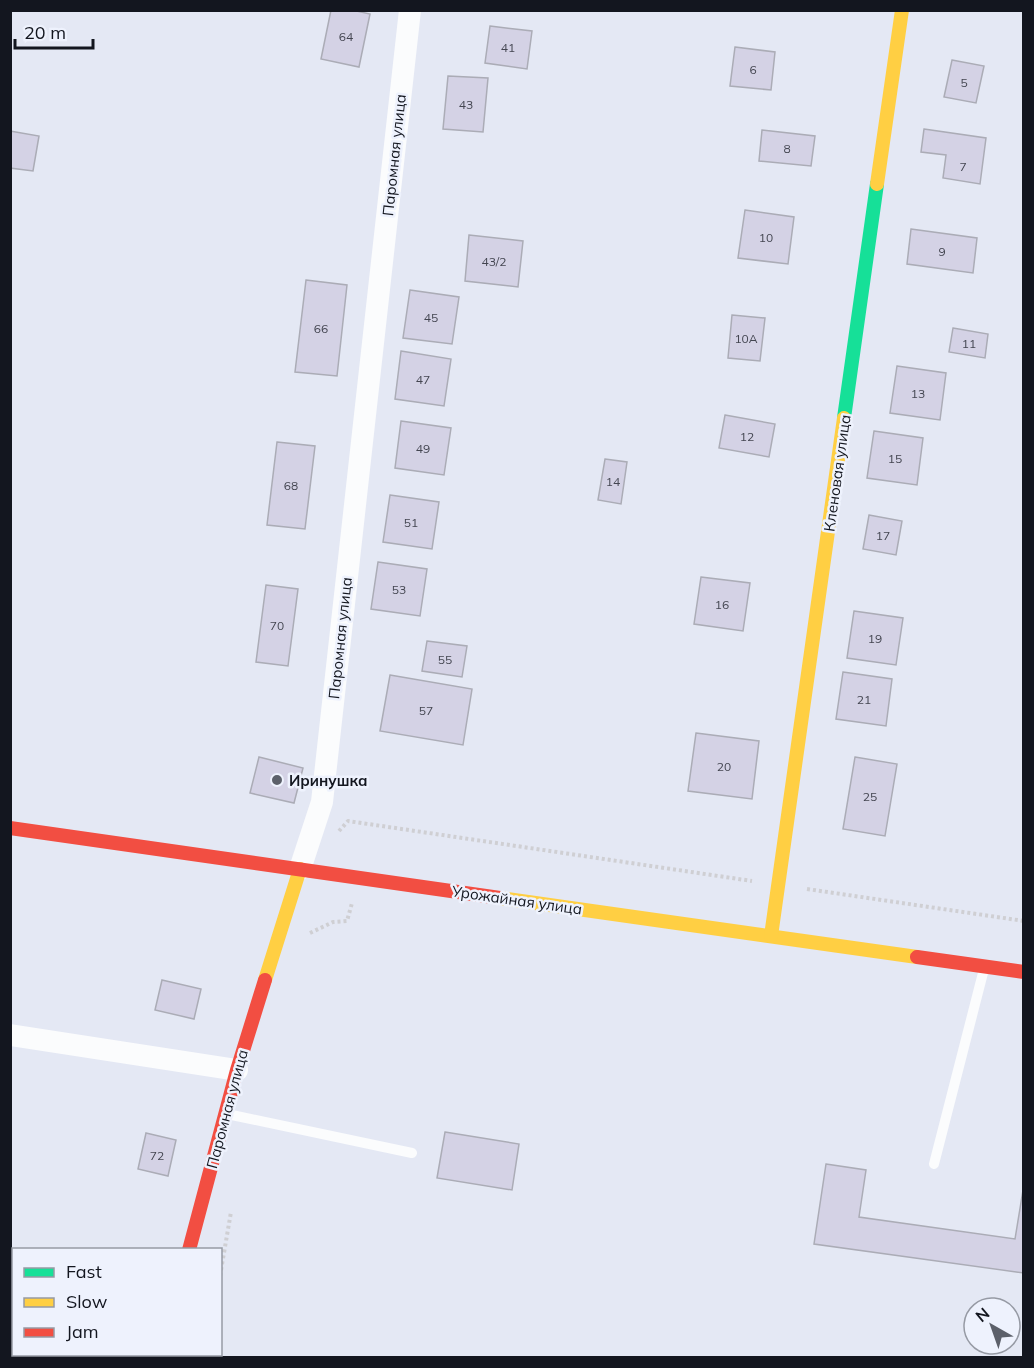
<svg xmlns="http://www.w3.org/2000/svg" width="1034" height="1368" font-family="Mulish,sans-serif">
  <rect width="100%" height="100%" fill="#e4e8f4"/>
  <g fill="#d4d2e5" stroke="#abacb6" stroke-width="1.5">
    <polygon points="331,10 352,10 370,14 359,67 321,59"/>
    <polygon points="490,26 532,31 527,69 485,63"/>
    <polygon points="735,47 775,52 771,90 730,86"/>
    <polygon points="952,60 984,66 976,103 944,97"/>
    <polygon points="448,76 488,78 483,132 443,129"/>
    <polygon points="924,129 986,138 980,184 943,178 946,155 921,152"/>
    <polygon points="762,130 815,136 811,166 759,161"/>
    <polygon points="10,131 39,136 33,171 10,168"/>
    <polygon points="745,210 794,217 788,264 738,258"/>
    <polygon points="911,229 977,238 973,273 907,264"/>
    <polygon points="469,235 523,241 518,287 465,281"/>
    <polygon points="306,280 347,285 337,376 295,372"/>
    <polygon points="410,290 459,297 452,344 403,338"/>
    <polygon points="732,315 765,318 760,361 728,358"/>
    <polygon points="953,328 988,334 985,358 949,352"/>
    <polygon points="401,351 451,359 444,406 395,399"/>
    <polygon points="897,366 946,373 940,420 890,413"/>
    <polygon points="725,415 775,424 769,457 719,448"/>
    <polygon points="401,421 451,428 444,475 395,468"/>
    <polygon points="874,431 923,438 917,485 867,478"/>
    <polygon points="277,442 315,446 305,529 267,525"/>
    <polygon points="605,459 627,462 621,504 598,500"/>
    <polygon points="390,495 439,502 432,549 383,542"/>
    <polygon points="869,515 902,521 896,555 863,549"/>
    <polygon points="378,562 427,569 420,616 371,609"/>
    <polygon points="701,577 750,583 743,631 694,624"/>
    <polygon points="266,585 298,589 288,666 256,662"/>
    <polygon points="854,611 903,618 896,665 847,658"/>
    <polygon points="427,641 467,646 462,677 422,671"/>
    <polygon points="843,672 892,679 886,726 836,719"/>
    <polygon points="390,675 472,689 463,745 380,731"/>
    <polygon points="696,733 759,741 752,799 688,791"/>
    <polygon points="259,757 303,768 294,803 250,793"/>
    <polygon points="855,757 897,764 885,836 843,829"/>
    <polygon points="162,980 201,989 194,1019 155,1010"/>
    <polygon points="445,1132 519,1144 512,1190 437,1178"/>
    <polygon points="146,1133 176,1140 168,1176 138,1169"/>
    <polygon points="826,1164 866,1170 859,1217 1015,1239 1024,1184 1024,1273 814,1244"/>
  </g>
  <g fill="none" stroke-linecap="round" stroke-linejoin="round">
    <g stroke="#cfcfd3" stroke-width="4" stroke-dasharray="3 3" stroke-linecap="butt">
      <polyline points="339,831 348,821 752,881"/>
      <polyline points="807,889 1024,921"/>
      <polyline points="310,933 333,922 347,921 352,903"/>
      <polyline points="220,1276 231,1212"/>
      <polyline points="203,1358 204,1354"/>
    </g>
    <g stroke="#fbfcfd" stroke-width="10">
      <polyline points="227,1114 412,1153"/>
      <polyline points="934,1164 984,969"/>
    </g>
    <g stroke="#fbfcfd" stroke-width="22">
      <polyline points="300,869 322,802 410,10"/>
      <polyline points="10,1035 237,1070"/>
    </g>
    <g stroke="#16e098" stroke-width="14">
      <polyline points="844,418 877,184"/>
      <polyline points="160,1358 161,1354"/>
    </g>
    <g stroke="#ffcf43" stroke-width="14">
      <polyline points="877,184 902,10"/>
      <polyline points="500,898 917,957"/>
      <polyline points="771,936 844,418"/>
      <polyline points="265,980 300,869"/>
    </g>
    <g stroke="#f24e42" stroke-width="14">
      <polyline points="10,828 500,898"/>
      <polyline points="917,957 1024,972"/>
      <polyline points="189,1250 237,1070 265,980"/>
    </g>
  </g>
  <circle fill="#5c606a" stroke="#eef2fd" stroke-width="2" cx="277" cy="780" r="6"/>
  <g text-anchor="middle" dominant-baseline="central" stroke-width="5" stroke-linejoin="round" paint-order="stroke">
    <g font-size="12" fill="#434550">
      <text x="346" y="36">64</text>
      <text x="508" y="47">41</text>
      <text x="753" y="69">6</text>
      <text x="964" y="82">5</text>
      <text x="466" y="104">43</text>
      <text x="787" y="148">8</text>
      <text x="963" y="166">7</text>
      <text x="766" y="237">10</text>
      <text x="942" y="251">9</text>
      <text x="494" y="261">43/2</text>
      <text x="431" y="317">45</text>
      <text x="321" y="328">66</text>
      <text x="746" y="338">10А</text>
      <text x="969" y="343">11</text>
      <text x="423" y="379">47</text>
      <text x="918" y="393">13</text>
      <text x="747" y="436">12</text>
      <text x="423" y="448">49</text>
      <text x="895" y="458">15</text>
      <text x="613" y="481">14</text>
      <text x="291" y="485">68</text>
      <text x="411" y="522">51</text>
      <text x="883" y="535">17</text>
      <text x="399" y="589">53</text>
      <text x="722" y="604">16</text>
      <text x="277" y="625">70</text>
      <text x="875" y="638">19</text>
      <text x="445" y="659">55</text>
      <text x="864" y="699">21</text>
      <text x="426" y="710">57</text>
      <text x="724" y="766">20</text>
      <text x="870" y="796">25</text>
      <text x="157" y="1155">72</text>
    </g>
    <g font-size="15" fill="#13161f" stroke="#eef2fd">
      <text transform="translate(394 155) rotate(-84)">Паромная улица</text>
      <text transform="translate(837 473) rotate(-82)">Кленовая улица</text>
      <text transform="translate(340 638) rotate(-84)">Паромная улица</text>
      <text transform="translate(517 900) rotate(8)">Урожайная улица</text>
      <text transform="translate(227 1109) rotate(-75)">Паромная улица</text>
    </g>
    <g font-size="15" font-weight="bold" fill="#13161f" stroke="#eef2fd" text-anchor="start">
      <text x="289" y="780">Иринушка</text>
    </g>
  </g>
  <rect width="1034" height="1368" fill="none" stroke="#13161f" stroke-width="24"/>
  <rect x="12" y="1248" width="210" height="108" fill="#eef2fd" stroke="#969aa4" stroke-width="1.5"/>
  <rect x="24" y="1268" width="30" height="9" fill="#16e098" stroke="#969aa4" stroke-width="1.5"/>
  <text x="66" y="1278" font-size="18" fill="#13161f">Fast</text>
  <rect x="24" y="1298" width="30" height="9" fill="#ffcf43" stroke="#969aa4" stroke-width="1.5"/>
  <text x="66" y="1308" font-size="18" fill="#13161f">Slow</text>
  <rect x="24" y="1328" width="30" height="9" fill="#f24e42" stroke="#969aa4" stroke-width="1.5"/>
  <text x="66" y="1338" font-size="18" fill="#13161f">Jam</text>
  <g transform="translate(992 1326) rotate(320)"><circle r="28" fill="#eef2fd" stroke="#969aa4" stroke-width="1.5"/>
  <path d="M0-4.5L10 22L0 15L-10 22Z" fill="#5c606a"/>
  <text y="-9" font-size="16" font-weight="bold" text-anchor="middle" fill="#13161f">N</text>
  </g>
  <path d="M15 39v9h78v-9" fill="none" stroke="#13161f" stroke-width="3"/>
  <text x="24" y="39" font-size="18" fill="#13161f" stroke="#eef2fd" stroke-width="4.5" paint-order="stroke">20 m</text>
</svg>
